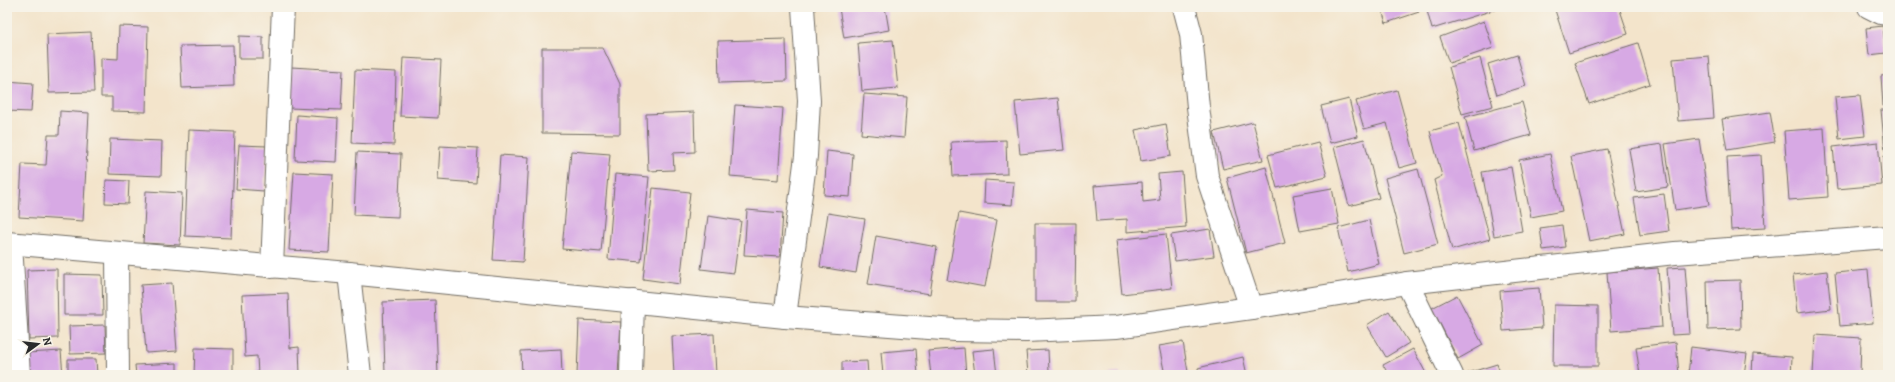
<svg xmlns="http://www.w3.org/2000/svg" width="1895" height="382" font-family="Alegreya,serif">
  <rect width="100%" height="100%" fill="#f7f3e8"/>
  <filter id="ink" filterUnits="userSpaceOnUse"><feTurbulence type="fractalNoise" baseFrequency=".025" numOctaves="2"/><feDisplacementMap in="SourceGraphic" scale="8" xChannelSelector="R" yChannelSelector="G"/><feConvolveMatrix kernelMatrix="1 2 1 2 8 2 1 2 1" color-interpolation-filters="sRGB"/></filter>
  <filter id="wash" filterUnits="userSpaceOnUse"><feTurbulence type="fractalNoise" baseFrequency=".012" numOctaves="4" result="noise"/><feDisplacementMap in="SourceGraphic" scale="16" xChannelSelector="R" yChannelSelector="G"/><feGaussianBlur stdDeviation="0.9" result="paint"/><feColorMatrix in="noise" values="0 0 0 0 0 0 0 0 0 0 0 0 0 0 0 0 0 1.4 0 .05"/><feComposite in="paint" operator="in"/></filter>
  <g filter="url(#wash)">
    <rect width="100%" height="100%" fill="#f3e4cb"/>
    <g id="blocks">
      <g fill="#d7a9e4">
        <polygon points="845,7 885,7 889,30 844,38 839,8"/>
        <polygon points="1381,7 1417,7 1419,12 1386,23"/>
        <polygon points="1426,7 1496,7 1497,9 1432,29"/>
        <polygon points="1554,7 1619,7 1628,34 1569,53"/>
        <polygon points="1484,21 1493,48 1449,63 1440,37"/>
        <polygon points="119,26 148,27 146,112 112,111 112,97 101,97 101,58 118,59"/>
        <polygon points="1883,26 1886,53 1869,55 1866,28"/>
        <polygon points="91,32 94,92 49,93 47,34"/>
        <polygon points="239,36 263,37 263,59 239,59"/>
        <polygon points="786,39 787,81 719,83 718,41"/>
        <polygon points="893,40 898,88 862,91 858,43"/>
        <polygon points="1638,43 1650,84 1589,104 1575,63"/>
        <polygon points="233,45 234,86 182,88 180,46"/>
        <polygon points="542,48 603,48 620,84 620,134 542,133"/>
        <polygon points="1517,55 1526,86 1497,95 1488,64"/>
        <polygon points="1709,56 1714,118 1678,121 1673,59"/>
        <polygon points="403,58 441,60 438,118 400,116"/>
        <polygon points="1480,58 1493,106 1462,114 1449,67"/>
        <polygon points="291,67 343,70 341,110 289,108"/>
        <polygon points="355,70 396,72 394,145 352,143"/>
        <polygon points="1888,75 1888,106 1883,106 1881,76"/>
        <polygon points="7,81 33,83 31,112 7,111"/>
        <polygon points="1397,90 1417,163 1399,168 1387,123 1364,129 1356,101"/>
        <polygon points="864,94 907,97 904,138 861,134"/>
        <polygon points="1860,95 1865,136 1839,139 1835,97"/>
        <polygon points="1058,98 1064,150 1020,154 1015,102"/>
        <polygon points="1349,99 1358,136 1330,143 1321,106"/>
        <polygon points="1522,102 1531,135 1474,151 1465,117"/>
        <polygon points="735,105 783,108 778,180 730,176"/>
        <polygon points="1881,110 1888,110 1888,150 1885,151"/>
        <polygon points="60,111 89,113 83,221 19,217 22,164 46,165 48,135 59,135"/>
        <polygon points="694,112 695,152 673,153 674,170 648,171 646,114"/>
        <polygon points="1770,112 1775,142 1727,150 1722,119"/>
        <polygon points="297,115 338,118 336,162 295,160"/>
        <polygon points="1253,122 1263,160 1223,169 1214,132"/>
        <polygon points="1459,123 1490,239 1452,250 1434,180 1442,176 1430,131"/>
        <polygon points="1166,124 1171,156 1141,161 1135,130"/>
        <polygon points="1824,128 1828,197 1789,200 1784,131"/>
        <polygon points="189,130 235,132 231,238 185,236"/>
        <polygon points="110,139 162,141 161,176 109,174"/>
        <polygon points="1364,139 1379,198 1349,206 1334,147"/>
        <polygon points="1699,139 1709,205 1675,210 1665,144"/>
        <polygon points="1006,140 1007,174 953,176 951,142"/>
        <polygon points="1318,142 1327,176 1277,188 1268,155"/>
        <polygon points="1878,142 1882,185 1837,189 1833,147"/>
        <polygon points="1662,144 1668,187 1636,192 1629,149"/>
        <polygon points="239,145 267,146 264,191 236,189"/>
        <polygon points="440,146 478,148 476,183 438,180"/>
        <polygon points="1607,149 1625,234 1589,241 1571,156"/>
        <polygon points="571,151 610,154 601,252 562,249"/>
        <polygon points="827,151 853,154 850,197 824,195"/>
        <polygon points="357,152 401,154 398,217 354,215"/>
        <polygon points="1550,154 1562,211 1531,217 1519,160"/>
        <polygon points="500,155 529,157 523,262 493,260"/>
        <polygon points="1761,155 1765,228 1731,230 1727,157"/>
        <polygon points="1884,156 1888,156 1888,190 1886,190"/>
        <polygon points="1266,167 1285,243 1246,253 1227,178"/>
        <polygon points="1511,167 1522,231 1494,236 1482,172"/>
        <polygon points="1418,169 1438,244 1404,253 1385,178"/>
        <polygon points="294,172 333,174 329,252 289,250"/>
        <polygon points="1182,172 1186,227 1127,232 1127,219 1097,221 1094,186 1142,182 1143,202 1160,200 1158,174"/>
        <polygon points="615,174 649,177 641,262 608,259"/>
        <polygon points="106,180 129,181 128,204 105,203"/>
        <polygon points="985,180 1014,182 1012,205 984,203"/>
        <polygon points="653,188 690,192 680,284 643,279"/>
        <polygon points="1332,188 1339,224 1300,231 1293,195"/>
        <polygon points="146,191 182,193 180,245 143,243"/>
        <polygon points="1664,194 1669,231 1640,235 1634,198"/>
        <polygon points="747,210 783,213 780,257 744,255"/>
        <polygon points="828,213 865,219 856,273 820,267"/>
        <polygon points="959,213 997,220 985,287 947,280"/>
        <polygon points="708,216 741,221 734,273 701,269"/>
        <polygon points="1369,220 1379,264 1348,272 1338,228"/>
        <polygon points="1035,223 1076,223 1075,302 1035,302"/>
        <polygon points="1562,225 1565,247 1543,250 1540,228"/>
        <polygon points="1210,229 1214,256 1175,261 1171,235"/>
        <polygon points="1166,234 1172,288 1122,294 1116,240"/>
        <polygon points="876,236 937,247 930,294 868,284"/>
        <polygon points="1685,267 1690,334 1672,335 1667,268"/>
        <polygon points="1658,268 1662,327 1611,331 1607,272"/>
        <polygon points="57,269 58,338 29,339 27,270"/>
        <polygon points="1868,270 1873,323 1840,326 1835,273"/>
        <polygon points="1827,271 1831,309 1797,313 1793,275"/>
        <polygon points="64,274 102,275 103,315 64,315"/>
        <polygon points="1740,280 1741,329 1708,330 1707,281"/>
        <polygon points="1888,281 1888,322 1887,322 1884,282"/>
        <polygon points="172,283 177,351 146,353 141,285"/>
        <polygon points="1539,288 1542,328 1503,331 1500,291"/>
        <polygon points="288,293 290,348 299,347 300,375 258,375 257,356 245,357 242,295"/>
        <polygon points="1457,295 1483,345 1458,359 1432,308"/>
        <polygon points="435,300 438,375 385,375 383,302"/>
        <polygon points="1554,305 1598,306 1598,366 1553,366"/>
        <polygon points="1389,311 1409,343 1386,357 1367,325"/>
        <polygon points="579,320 621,322 618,375 577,375"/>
        <polygon points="105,325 106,353 70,354 69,326"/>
        <polygon points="714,334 716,375 674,375 672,336"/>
        <polygon points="1815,335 1861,338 1860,375 1813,375"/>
        <polygon points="1183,342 1188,372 1165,375 1159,346"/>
        <polygon points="1676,342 1679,375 1640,375 1636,347"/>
        <polygon points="1691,347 1747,354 1744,375 1688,375"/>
        <polygon points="195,348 233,349 233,375 194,375"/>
        <polygon points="964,348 966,375 931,375 928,351"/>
        <polygon points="561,349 562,375 522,375 521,351"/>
        <polygon points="916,349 918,375 883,375 881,352"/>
        <polygon points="994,349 997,375 975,375 972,351"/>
        <polygon points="1413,349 1427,375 1389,375 1383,365"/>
        <polygon points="1048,350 1049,372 1028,374 1026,351"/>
        <polygon points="61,351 63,375 29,375 27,353"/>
        <polygon points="1753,354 1792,357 1791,375 1752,375"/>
        <polygon points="1243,357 1247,375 1199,375 1198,368"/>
        <polygon points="68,359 96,359 97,375 68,375"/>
        <polygon points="867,361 868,375 842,375 842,362"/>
        <polygon points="177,363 177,375 136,375 135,365"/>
        <polygon points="1497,364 1501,375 1469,375 1468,373"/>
        <polygon points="1290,371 1301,372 1310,375 1277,375"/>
        <polygon points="1120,373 1120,375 1106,375 1106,374"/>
      </g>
    </g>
  </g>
  <g filter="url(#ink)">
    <use href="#blocks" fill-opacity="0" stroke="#716c63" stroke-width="1"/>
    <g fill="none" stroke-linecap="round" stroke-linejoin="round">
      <defs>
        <g id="minor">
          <polyline points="1184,7 1191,34 1198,107 1207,176 1251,308"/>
          <polyline points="1869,7 1881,13 1888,14"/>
          <polyline points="7,243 349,273 785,317 955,330 1026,331 1116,327 1251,308 1407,283 1675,253 1888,237"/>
          <polyline points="11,244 19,375"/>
          <polyline points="117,253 118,375"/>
          <polyline points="272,267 283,7"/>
          <polyline points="349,273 360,375"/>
          <polyline points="1407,283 1452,375"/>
          <polyline points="785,317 806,156 809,101 803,7"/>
          <polyline points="631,375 633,301"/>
        </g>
      </defs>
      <use href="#minor" stroke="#716c63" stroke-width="24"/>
      <use href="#minor" stroke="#fff" stroke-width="22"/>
    </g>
  </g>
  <rect width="1895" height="382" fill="none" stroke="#f7f3e8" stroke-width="24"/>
  <g transform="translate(38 344) rotate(75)" stroke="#f7f3e8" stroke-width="3" paint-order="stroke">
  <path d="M0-3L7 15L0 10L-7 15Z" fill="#2b2b2b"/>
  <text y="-6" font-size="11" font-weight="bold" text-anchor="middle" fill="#2b2b2b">N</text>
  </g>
</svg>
